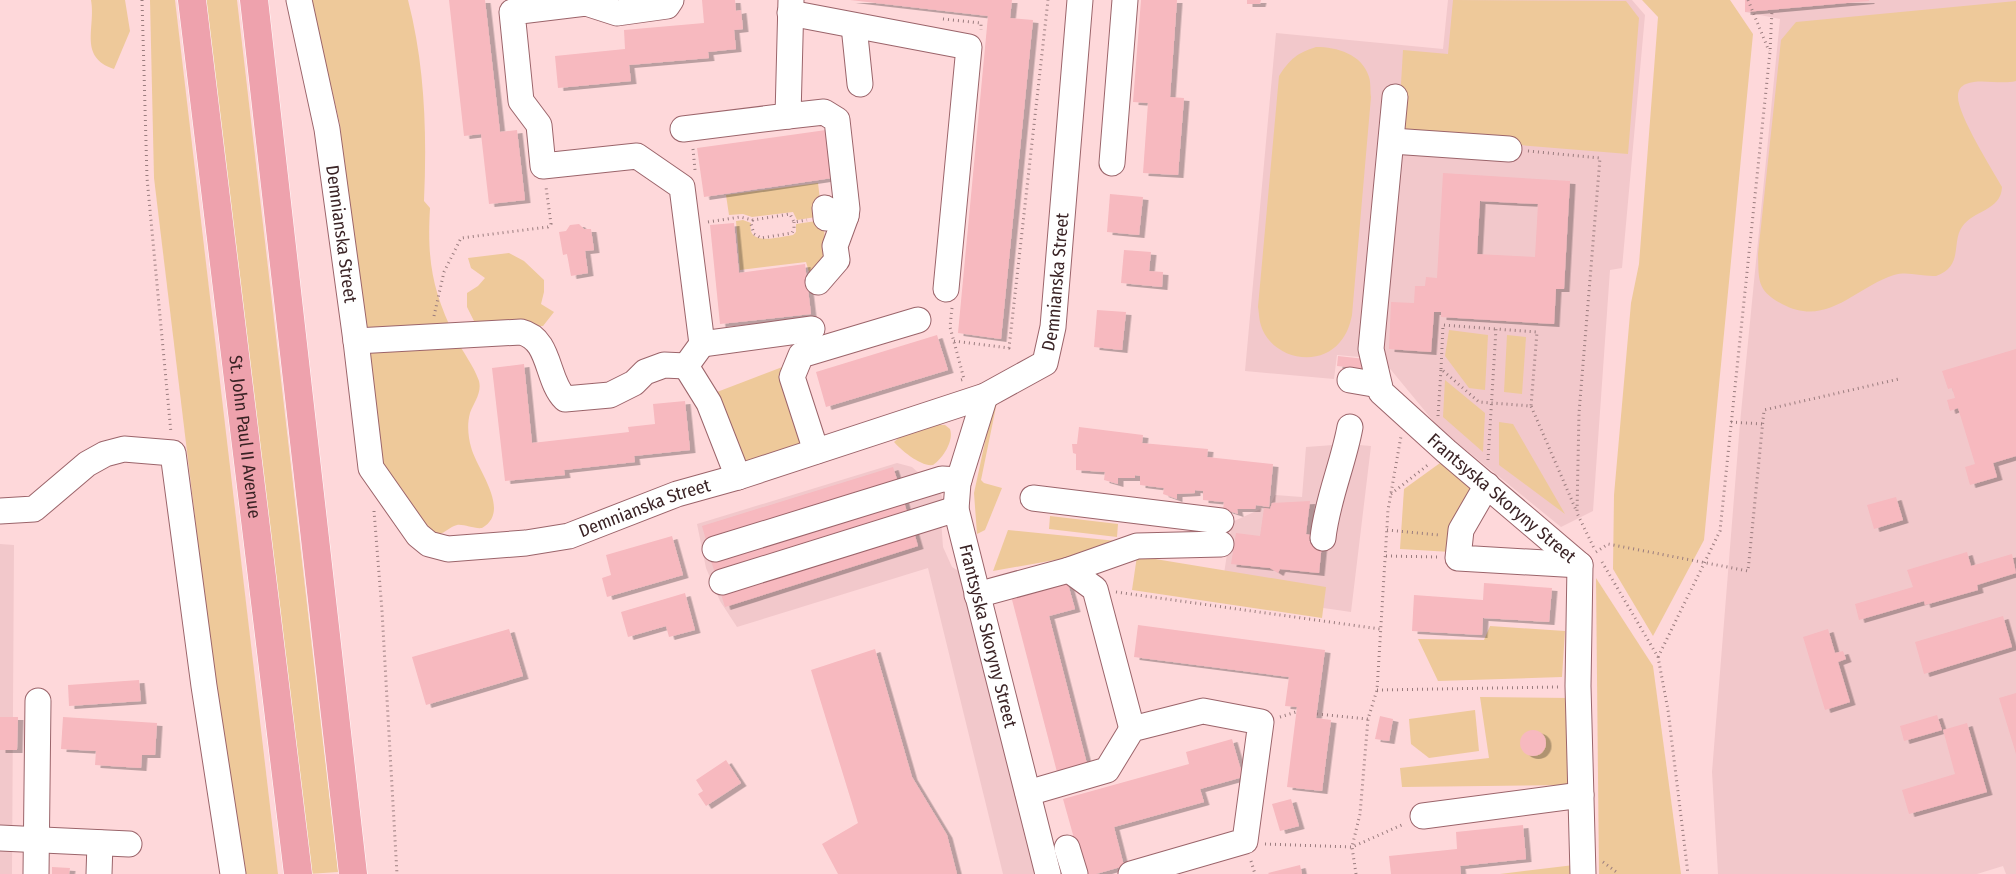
<svg xmlns="http://www.w3.org/2000/svg" width="2016" height="874" font-family="'Fira Sans Condensed',sans-serif">
  <defs>
    <filter id="shadow"><feDropShadow dx="5.5" dy="3" stdDeviation="0" flood-color="#0004"/></filter>
  </defs>
  <rect width="100%" height="100%" fill="#fed8da"/>
  <g fill="#f2c8cb">
    <polygon points="1448,0 1632,0 1645,15 1622,268 1610,270 1593,511 1561,527 1439,428 1382,359 1337,355 1334,379 1245,371 1276,33 1443,49"/>
    <polygon points="1745,0 2016,0 2016,874 2006,874 2003,866 1977,874 1718,874 1712,772 1740,423 1780,19 1745,12"/>
    <polygon points="1347,444 1371,446 1351,612 1221,593 1232,522 1265,507 1269,508 1275,495 1302,497 1306,447"/>
    <polygon points="897,463 912,467 939,491 942,496 944,505 941,519 943,547 952,567 962,573 1039,874 1003,874 928,568 737,627 720,601 706,568 697,524"/>
    <polygon points="0,544 14,545 12,874 0,874"/>
  </g>
  <g fill="#eec99a">
    <path d="M91,0H125L130,31L114,69C78,57 96,28 91,0Z"/>
    <polygon points="150,0 175,0 278,874 238,874 154,178"/>
    <polygon points="206,0 237,0 338,872 308,874"/>
    <path d="M313,0H408C425,66 427,133 424,201L430,208C427,260 432,290 455,337C462,351 474,366 479,381C482,393 474,402 470,413C467,424 468,436 471,447C477,470 512,511 482,528C474,529 464,524 457,525C445,528 444,539 430,530L402,489L382,463L348,221L340,125L312,5Z"/>
    <polygon points="1453,0 1626,1 1639,18 1628,154 1398,135 1403,50 1448,54"/>
    <polygon points="1642,0 1730,0 1753,34 1704,540 1653,636 1613,569 1614,495 1631,303 1639,264 1658,17"/>
    <path d="M2016,1V81C2000,85 1981,78 1966,84C1961,86 1958,90 1958,96C1957,114 1992,169 2002,187C2001,211 1973,210 1962,227C1951,243 1964,266 1936,276C1921,277 1909,271 1894,275C1854,288 1827,328 1782,304C1756,290 1759,280 1758,254L1781,40L1796,22Z"/>
    <path d="M1316,47C1337,47 1362,54 1369,77C1371,83 1370,91 1371,97L1352,315C1350,325 1347,334 1340,342C1317,370 1268,357 1260,322C1259,318 1259,312 1258,307L1279,76C1290,59 1297,53 1316,47Z"/>
    <polygon points="818,183 822,216 797,220 793,212 752,217 743,214 729,215 726,195"/>
    <path d="M743,220L751,223C746,247 779,237 793,235L796,232V224L823,220C825,242 830,258 809,272L806,262L740,270L736,221Z"/>
    <polygon points="509,253 524,261 544,280 544,292 541,304 554,312 543,326 491,327 474,321 467,307 467,293 478,286 485,278 471,268 468,258"/>
    <polygon points="1449,330 1488,335 1485,390 1469,388 1445,356"/>
    <polygon points="1507,335 1526,337 1522,394 1504,392"/>
    <polygon points="785,366 808,442 745,462 717,392"/>
    <polygon points="1445,380 1485,413 1483,452 1443,417"/>
    <polygon points="997,402 981,480 984,483 1002,488 985,530 977,534 974,493 993,405"/>
    <polygon points="1499,422 1513,424 1565,514 1499,465"/>
    <path d="M936,425H945L950,429C954,441 943,458 933,465C921,467 901,450 894,442L900,437Z"/>
    <polygon points="1447,458 1475,486 1451,552 1400,549 1404,489"/>
    <polygon points="1050,516 1118,524 1117,537 1049,529"/>
    <polygon points="1008,530 1117,541 1116,549 993,571"/>
    <polygon points="1137,556 1326,587 1322,618 1132,590"/>
    <polygon points="1596,578 1653,666 1681,874 1599,874"/>
    <polygon points="1490,626 1565,631 1562,677 1438,681 1418,639 1484,640"/>
    <polygon points="1480,697 1571,698 1571,785 1402,787 1400,768 1489,758"/>
    <polygon points="1475,710 1479,751 1429,758 1411,744 1409,719"/>
    <polygon points="1574,865 1574,874 1500,874"/>
  </g>
  <g fill="#f7b9bf" fill-rule="evenodd" filter="url(#shadow)">
    <polygon points="449,0 485,0 500,132 517,130 525,200 489,204 481,134 464,136"/>
    <polygon points="702,0 735,0 736,11 741,10 743,29 734,30 736,49 708,52 709,58 629,65 631,81 558,88 555,56 625,49 624,30 704,23"/>
    <polygon points="850,0 1012,0 1010,18 1033,20 1001,339 958,333 988,16"/>
    <polygon points="1141,0 1177,0 1170,97 1184,98 1178,175 1143,173 1148,103 1133,102"/>
    <polygon points="1247,0 1261,0 1260,4 1247,4"/>
    <polygon points="1745,0 1869,0 1869,1 1745,12"/>
    <polygon points="826,130 832,178 704,197 697,148"/>
    <path d="M1443,173L1570,181L1564,289H1556L1554,324L1441,317V312H1434L1431,352L1389,349L1391,302L1414,303L1415,286H1425L1426,277L1437,278ZM1480,201L1538,204L1535,257L1477,254Z"/>
    <polygon points="1110,194 1143,197 1139,235 1107,232"/>
    <polygon points="734,223 739,273 805,264 811,314 720,324 710,225"/>
    <polygon points="579,224 584,229 591,229 594,250 585,251 588,273 571,276 567,254 563,255 559,232 566,231 570,225"/>
    <polygon points="1124,250 1151,252 1149,271 1163,272 1162,287 1121,283"/>
    <polygon points="1097,310 1126,312 1122,350 1094,347"/>
    <polygon points="937,335 948,370 826,407 816,372"/>
    <polygon points="2016,349 2016,456 1993,463 1997,477 1970,485 1965,467 1975,464 1958,408 1950,411 1947,400 1955,398 1952,388 1948,389 1942,371"/>
    <polygon points="1338,356 1365,359 1364,369 1337,366"/>
    <polygon points="524,364 532,443 629,432 628,427 655,424 653,404 685,401 690,450 634,456 635,462 564,470 565,475 505,481 492,368"/>
    <polygon points="1079,427 1143,435 1142,443 1208,449 1207,457 1273,464 1269,507 1256,505 1255,509 1237,509 1238,514 1223,509 1224,502 1203,500 1203,491 1195,490 1195,493 1177,494 1177,499 1163,494 1164,488 1140,485 1140,476 1135,475 1135,478 1118,478 1118,484 1104,480 1105,472 1076,470 1076,454 1073,453 1072,444 1077,444"/>
    <polygon points="893,467 899,485 707,544 702,526"/>
    <polygon points="1896,497 1903,520 1874,529 1867,505"/>
    <polygon points="903,498 908,516 716,576 710,558"/>
    <polygon points="1310,501 1306,534 1310,535 1309,541 1322,543 1319,573 1280,569 1278,573 1270,568 1231,564 1236,533 1260,536 1264,508 1270,509 1272,503"/>
    <polygon points="913,529 918,546 725,607 720,591"/>
    <polygon points="672,536 683,575 607,597 602,578 611,575 606,555"/>
    <polygon points="1967,552 1971,566 2012,554 2016,573 1977,585 1978,590 1925,605 1924,601 1859,620 1855,604 1913,587 1907,570"/>
    <polygon points="1066,577 1075,609 1049,616 1087,764 1057,772 1010,592"/>
    <polygon points="1484,583 1552,588 1549,622 1483,618 1482,635 1412,631 1414,595 1483,600"/>
    <polygon points="685,593 695,630 669,637 666,626 628,637 621,612"/>
    <polygon points="2003,616 2012,647 1924,674 1915,642"/>
    <polygon points="1138,625 1325,650 1316,718 1331,720 1322,791 1287,787 1297,707 1285,706 1289,677 1134,657"/>
    <polygon points="509,629 523,676 426,705 412,657"/>
    <polygon points="1828,629 1835,653 1843,651 1846,659 1838,662 1850,702 1825,710 1803,637"/>
    <polygon points="875,649 912,777 947,835 957,874 838,874 822,844 858,823 811,670"/>
    <polygon points="139,680 141,701 69,706 68,685"/>
    <polygon points="2016,693 2016,754 1999,698"/>
    <polygon points="1937,715 1942,730 1904,741 1900,726"/>
    <polygon points="1380,716 1393,719 1389,741 1375,739"/>
    <polygon points="0,717 18,717 17,750 0,750"/>
    <polygon points="63,717 157,723 155,755 142,755 141,768 95,765 96,751 61,749"/>
    <polygon points="1967,723 1987,792 1909,814 1902,790 1955,774 1943,730"/>
    <circle cx="1533" cy="743" r="13"/>
    <polygon points="1232,739 1243,777 1200,789 1204,802 1114,827 1124,866 1096,874 1084,874 1063,799 1189,764 1186,752"/>
    <polygon points="726,760 741,783 706,806 698,794 703,791 696,780"/>
    <polygon points="1291,799 1299,826 1280,831 1272,804"/>
    <polygon points="1523,825 1526,859 1460,866 1461,874 1391,874 1389,856 1457,849 1456,832"/>
    <polygon points="1300,865 1302,874 1269,874 1268,873"/>
    <polygon points="52,867 70,868 69,874 52,874"/>
  </g>
  <g fill="none" stroke-linecap="round" stroke-linejoin="round">
    <defs>
      <g id="minor">
        <path id="s1" d="M299,0L327,129L356,341L371,468L418,535L429,544L448,549L526,543L569,536L677,494L738,477L985,396L1045,363L1053,327L1080,0"/>
        <polyline points="671,0 667,6 617,13 586,3 512,12 521,101 539,125 543,166 637,156 682,187 702,344 686,366"/>
        <polyline points="791,0 788,116 824,112 837,120 847,209 846,216 826,218 825,208"/>
        <polyline points="790,13 969,47 946,289"/>
        <polyline points="854,26 860,84"/>
        <path id="s2" d="M1395,97L1371,349L1381,392L1446,451L1580,565L1578,686L1583,874"/>
        <polyline points="683,129 788,116"/>
        <polyline points="1392,141 1509,149"/>
        <polyline points="1112,163 1125,0"/>
        <polyline points="818,282 837,260 835,246 846,216"/>
        <path d="M356,341L521,332C551,339 546,380 565,399L610,395L634,383L645,372L664,365L686,366"/>
        <polyline points="702,344 812,329"/>
        <polyline points="686,366 709,403 738,477"/>
        <polyline points="1350,380 1379,385"/>
        <path id="s3" d="M985,396L958,483L956,509L1048,874"/>
        <polyline points="816,451 792,377 801,355 918,320"/>
        <polyline points="1487,485 1461,530 1458,558 1580,565"/>
        <polyline points="1033,498 1221,521"/>
        <polyline points="0,511 34,509 87,464 105,454 124,449 173,453 204,686 233,874"/>
        <path d="M1323,538C1327,500 1343,465 1350,427"/>
        <polyline points="715,549 942,479 959,480"/>
        <polyline points="1069,570 1137,546 1221,544"/>
        <polyline points="722,582 956,509"/>
        <polyline points="977,595 1069,570 1095,589 1132,729"/>
        <polyline points="1028,793 1107,770 1132,729 1203,711 1261,722 1245,841 1131,874"/>
        <polyline points="1423,816 1581,795"/>
        <polyline points="0,838 129,844"/>
        <polyline points="1067,848 1075,874"/>
        <polyline points="36,874 38,701"/>
        <polyline points="99,874 100,843"/>
      </g>
      <g id="major">
        <path id="s4" d="M192,0L298,874"/>
        <polyline points="254,0 353,874"/>
      </g>
    </defs>
    <use href="#minor" stroke="#9b646a" stroke-width="27"/>
    <use href="#major" stroke="#fff" stroke-width="29"/>
    <g stroke="#9a7c7e" stroke-width="3" stroke-dasharray="1 4" stroke-linecap="butt">
      <polyline points="142,0 147,178 171,433"/>
      <polyline points="1748,0 1769,51"/>
      <polyline points="943,19 981,23 981,30"/>
      <polyline points="693,149 695,170"/>
      <polyline points="1528,151 1600,158 1579,413 1577,513 1594,548"/>
      <polyline points="753,220 751,224 754,234 761,238 792,233 794,229 794,222"/>
      <polyline points="708,222 740,217 753,220 790,214 794,222 807,220"/>
      <polyline points="952,308 950,327 964,379 961,380"/>
      <polyline points="434,316 444,272 461,238 548,227 551,224 546,187"/>
      <polyline points="954,341 1009,348 1048,0"/>
      <polyline points="1441,369 1443,325 1496,329"/>
      <polyline points="1438,416 1441,369 1479,402 1531,406 1576,510"/>
      <polyline points="1731,422 1762,424"/>
      <polyline points="1488,460 1496,329 1537,332 1531,406"/>
      <polyline points="1391,494 1429,464"/>
      <polyline points="374,511 382,611 397,874"/>
      <polyline points="1387,530 1439,535"/>
      <polyline points="1596,552 1608,544 1748,571 1764,410 1899,379"/>
      <polyline points="1386,556 1438,557"/>
      <polyline points="1602,562 1658,657 1668,710 1688,874"/>
      <polyline points="1116,592 1380,629"/>
      <polyline points="1658,657 1720,531 1770,52 1772,10"/>
      <polyline points="1377,690 1558,687"/>
      <polyline points="1317,714 1368,719"/>
      <polyline points="1280,717 1296,712"/>
      <polyline points="1265,844 1352,847 1404,824"/>
      <polyline points="1251,861 1255,874"/>
      <polyline points="1603,862 1619,874"/>
      <polyline points="1356,874 1352,847 1360,814 1368,719 1377,690 1388,510 1401,436"/>
    </g>
    <use href="#minor" stroke="#fff" stroke-width="25"/>
    <use href="#major" stroke="#eea2ad" stroke-width="28"/>
  </g>
  <g text-anchor="middle" dominant-baseline="central" stroke-width="4" stroke-linejoin="round" paint-order="stroke">
    <g font-size="18" fill="#3a2325" stroke="#fff">
      <text stroke="none"><textPath href="#s1" startOffset="238">Demnianska Street</textPath></text>
      <text stroke="none"><textPath href="#s1" startOffset="1301">Demnianska Street</textPath></text>
      <text stroke="none"><textPath href="#s4" startOffset="440">St. John Paul II Avenue</textPath></text>
      <text stroke="none"><textPath href="#s2" startOffset="458">Frantsyska Skoryny Street</textPath></text>
      <text stroke="none"><textPath href="#s1" startOffset="792">Demnianska Street</textPath></text>
      <text stroke="none"><textPath href="#s3" startOffset="248">Frantsyska Skoryny Street</textPath></text>
    </g>
  </g>
</svg>
